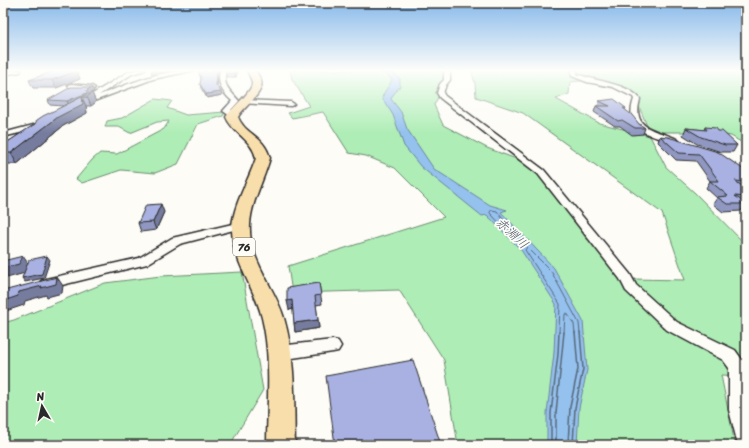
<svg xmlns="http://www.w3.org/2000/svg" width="749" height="448" font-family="Sriracha,'Klee One',sans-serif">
  <rect width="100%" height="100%" fill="#fdfcf7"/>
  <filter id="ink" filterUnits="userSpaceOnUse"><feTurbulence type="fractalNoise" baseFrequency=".025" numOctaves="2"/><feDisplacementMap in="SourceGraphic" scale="8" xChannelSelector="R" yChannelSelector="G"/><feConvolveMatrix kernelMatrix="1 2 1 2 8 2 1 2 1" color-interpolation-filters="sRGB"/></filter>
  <g filter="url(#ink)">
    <g fill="#aeedb5" stroke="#6c8c70">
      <polygon points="290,70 448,70 447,80 434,105 443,125 487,148 519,160 538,173 562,201 585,237 632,279 685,280 662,213 523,113 476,97 475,83 471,70 746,70 746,145 731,136 707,132 662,132 647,126 634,94 621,86 590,80 570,82 569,94 556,99 599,123 650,136 666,167 695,193 746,245 746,376 721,375 735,445 572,445 557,296 550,445 458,445 444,360 399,290 292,293 288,266 444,217 395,168 366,156 349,153 323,112 292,118 288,113 309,106 292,79"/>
      <polygon points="155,99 172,101 167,108 186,115 225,112 223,116 198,124 178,164 155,173 121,170 82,183 76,179 92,160 100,153 117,154 164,129 169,121 157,122 130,133 119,127 105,127 107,121 122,118"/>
      <polygon points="242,272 263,390 230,445 3,445 3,323 14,320 105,283 161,276"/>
    </g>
    <path fill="#95c1ee" stroke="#6b85a0" d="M373,70C385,70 392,70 400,79V86L393,95L391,99L401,112L407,129L434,169L490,205L507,210L501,212L554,268L583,321L587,370L579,408L577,445H547V413L554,353L556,304L521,250L487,215L482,216L421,167L404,146L393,115L382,98C384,91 389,86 392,80L388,75Z"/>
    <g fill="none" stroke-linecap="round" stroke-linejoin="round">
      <g stroke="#556779" stroke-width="1">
        <polygon points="492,210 497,211 513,233 510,234 490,213"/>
        <polyline points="559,333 560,304 525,250 527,247 551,271 579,323 580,333"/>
        <polyline points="564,333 565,314 567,313 574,324 575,333"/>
      </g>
      <g stroke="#556779" stroke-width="1.5">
        <polyline points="551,445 551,413 558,354 559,332"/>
        <polyline points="556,445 556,413 564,332"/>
        <polyline points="568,445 570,407 578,369 575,332"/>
        <polyline points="573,445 575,408 583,369 580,332"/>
      </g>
      <defs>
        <g id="street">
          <path d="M136,70H145L132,74L99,95C129,84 162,69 196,70L153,79L83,105L78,104L92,98L90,96L91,95L128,72Z"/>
          <path d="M220,70H226C222,86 230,90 239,101L231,110L236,112V116H230L223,111L232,101C222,92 217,84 220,70Z"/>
          <polygon points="444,70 450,70 450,80 446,85 443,93 445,96 544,170 630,274 636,285 677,322 735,350 743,361 745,366 746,391 746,445 738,445 737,441 729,410 729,368 723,360 667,330 626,291 620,279 538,174 440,98 437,93 440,84 444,80"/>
          <path d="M571,70H577V74C594,81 630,84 640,99C634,121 643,128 664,134C669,136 674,137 678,140L677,142C671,143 664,140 658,138C637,131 626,122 634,99L633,97L613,87L587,82L572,76Z"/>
          <polygon points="71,84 92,86 95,88 92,90 69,87 68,86"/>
          <polygon points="244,100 291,102 294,104 291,106 242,103 242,101"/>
          <polygon points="41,123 45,125 44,127 3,137 3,133"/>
          <polygon points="241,222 247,225 245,227 180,244 147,264 46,289 41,287 39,284 41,281 46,279 139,258 172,238"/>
          <polygon points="333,340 338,341 341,346 338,351 333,352 279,360 274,358 271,353 274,348 279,346"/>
        </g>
        <polygon id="secondary" points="21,70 20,72 3,75 3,71"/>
        <path id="primary" d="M247,70H255C257,73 260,77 261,81C265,93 243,107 238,117C245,135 264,135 270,158C264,180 251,202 250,225C248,259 275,287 284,318C296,359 294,403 295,445H267C267,403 272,359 262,318C255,287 231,260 232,226C234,203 249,180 256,158C252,139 233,134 226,117C232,107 254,91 252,82C251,78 248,73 247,70Z"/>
      </defs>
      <use href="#street" stroke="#2b2b2b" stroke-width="3"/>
      <use href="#secondary" stroke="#2b2b2b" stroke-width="3"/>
      <use href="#primary" stroke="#2b2b2b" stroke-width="3"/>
      <use href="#street" fill="#fdfcf7" fill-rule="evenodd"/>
      <use href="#secondary" fill="#fdfcf7" fill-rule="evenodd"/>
      <use href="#primary" fill="#f8deab" fill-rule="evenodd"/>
    </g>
    <g fill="#9098c2" stroke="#2b2b2b">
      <polygon points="198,70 219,70 217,86 221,92 222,95 207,98 201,88 200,84 201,79"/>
      <polygon points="226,70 237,70 236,77 227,77 226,74"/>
      <polygon points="77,71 80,79 56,88 33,88 29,80"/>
      <polygon points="94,91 92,93 96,102 91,106 86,106 87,113 63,126 17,164 3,164 3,145 63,106 50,105 48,100"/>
      <polygon points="599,101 626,108 625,110 639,124 645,128 643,134 632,135 620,126 615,126 594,112 596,106 598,106"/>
      <polygon points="705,127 718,131 737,145 733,152 721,152 697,144 683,135 686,128 704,130"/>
      <polygon points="660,136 746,171 746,204 741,211 723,212 713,204 717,198 706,188 710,181 696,161 676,160 658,142"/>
      <polygon points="164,212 156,230 141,232 138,223"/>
      <polygon points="319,283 322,304 316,305 319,328 295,332 293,309 289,310"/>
    </g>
    <g fill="#767c9e" stroke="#2b2b2b">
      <polygon points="159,70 178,70 152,75 151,71"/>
      <polygon points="217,70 219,70 216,88 216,85"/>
      <polygon points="236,70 237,70 236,77 235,73"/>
      <polygon points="77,71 80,79 56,88 52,80"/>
      <polygon points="92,87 94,91 89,95 92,93 96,102 91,106 87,97 82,97 86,106 87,113 63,126 17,164 11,153 58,117 69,106 67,101 87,90"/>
      <polygon points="221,92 222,95 207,98 206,94"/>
      <polygon points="161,204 164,212 156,230 153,222"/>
      <polygon points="23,256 29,265 25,273 3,279 3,268"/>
      <polygon points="47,256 50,260 44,278 25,282 22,278"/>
      <polygon points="57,277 63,286 62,293 47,297 46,295 25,301 24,305 3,312 3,301 19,292"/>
      <polygon points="292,300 294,309 289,310 287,301"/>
      <polygon points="318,320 319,328 295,332 294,323"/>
    </g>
    <g fill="#a8b1e1" stroke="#2b2b2b">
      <polygon points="56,70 77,71 52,80 29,80"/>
      <polygon points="198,70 217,70 216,85 221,92 206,94 200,84 201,78"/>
      <polygon points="226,70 236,70 235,73 226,74"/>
      <polygon points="71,87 92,87 87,90 87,93 67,101 48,100"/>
      <polygon points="92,93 87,97 82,97 83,104 58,117 11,153 3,153 3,145 35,124 37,120 43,116 86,95"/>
      <polygon points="614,99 626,108 623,108 632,115 639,124 645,128 635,128 622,120 618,121 596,106 610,106 599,101"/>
      <polygon points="705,127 716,128 718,131 722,131 737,145 725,145 701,137 686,128 707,130"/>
      <polygon points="660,136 668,137 718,152 746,171 746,182 735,181 746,189 746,197 735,196 746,204 727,204 717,197 728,196 710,181 719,181 699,154 679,153"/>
      <polygon points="161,204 153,222 138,223 146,205"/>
      <polygon points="23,256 19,264 3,268 3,261"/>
      <polygon points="47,256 42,274 22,278 29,260"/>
      <polygon points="57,277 56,284 41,288 42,286 19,292 18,296 3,301 3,291"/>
      <polygon points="319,283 321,295 315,296 318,320 294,323 292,300 287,301 287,288"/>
      <polygon points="413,360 441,445 335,445 326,376"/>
    </g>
  </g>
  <linearGradient id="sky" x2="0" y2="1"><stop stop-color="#87b9ea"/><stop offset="0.53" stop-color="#fefefb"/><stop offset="1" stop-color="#fefefb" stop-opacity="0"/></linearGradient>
  <rect width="749" height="133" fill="url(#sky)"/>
  <g text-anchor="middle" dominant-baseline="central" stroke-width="3.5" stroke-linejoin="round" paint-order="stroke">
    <rect fill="#fdfcf7" stroke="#6a6a68" stroke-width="1" x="233" y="238" width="22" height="18" rx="3"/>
    <g font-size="11" font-weight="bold" fill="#2b2b2b">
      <text x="244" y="247">76</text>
    </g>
    <g font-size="13" font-style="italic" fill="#4b5866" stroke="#fdfcf7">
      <text transform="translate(512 233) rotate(43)">赤淵川</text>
    </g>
  </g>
  <rect width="749" height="448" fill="none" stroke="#fdfcf7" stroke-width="16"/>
  <rect x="8" y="8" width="733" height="432" fill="none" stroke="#2b2b2b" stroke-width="1.5" filter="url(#ink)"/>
  <g transform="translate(42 406) rotate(351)" stroke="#fdfcf7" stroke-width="3" paint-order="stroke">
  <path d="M0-3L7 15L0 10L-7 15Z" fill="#2b2b2b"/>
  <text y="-6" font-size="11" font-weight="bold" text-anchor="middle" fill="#2b2b2b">N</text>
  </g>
</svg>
